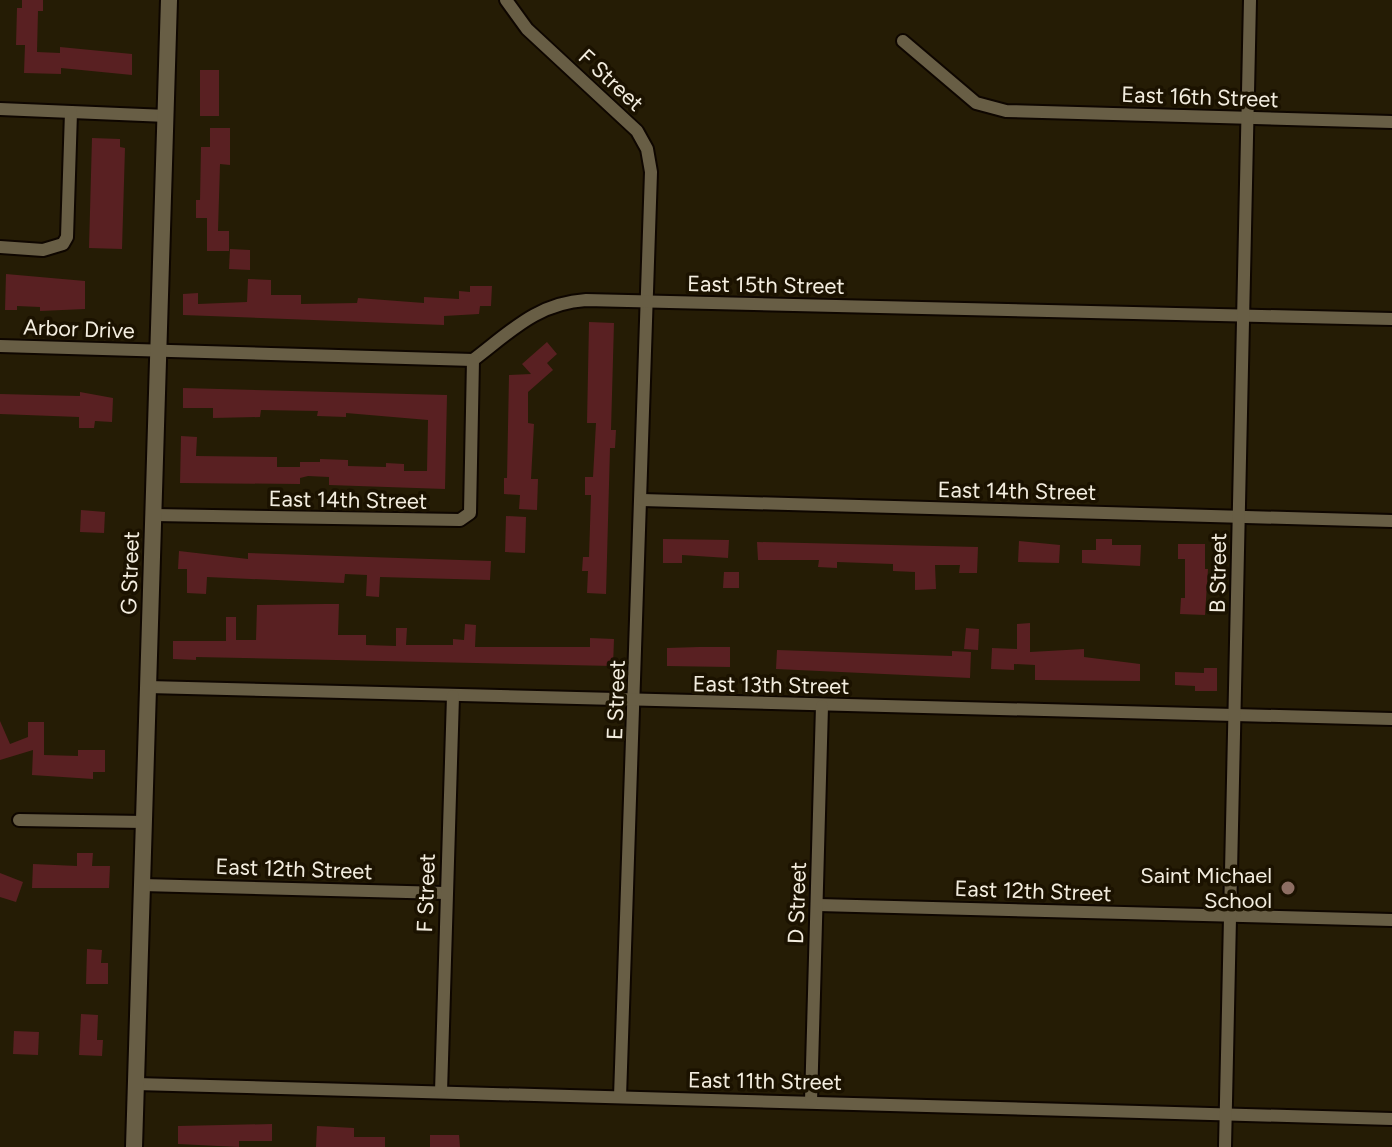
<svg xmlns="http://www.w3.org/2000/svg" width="1392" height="1147" font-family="Figtree,sans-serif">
  <rect width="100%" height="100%" fill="#251c05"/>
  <g fill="#592022">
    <polygon points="22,0 43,0 43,11 38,11 37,52 60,53 60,47 132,54 132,75 61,68 61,74 24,73 25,45 16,45 17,8 22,8"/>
    <rect x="200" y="70" width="19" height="46"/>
    <polygon points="210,128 230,128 230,165 220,164 218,231 229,231 229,251 207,251 207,218 196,218 196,200 200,200 201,147 210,147"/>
    <polygon points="92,138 120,139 120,147 125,148 122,249 89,248"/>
    <polygon points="230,249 250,250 250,270 229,269"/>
    <polygon points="6,274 85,281 85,309 40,311 40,307 17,306 17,310 5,310"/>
    <polygon points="248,279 271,280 271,295 301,295 301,304 357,303 358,298 424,303 424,297 459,299 459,291 470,292 470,286 492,286 491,306 480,306 479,314 444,316 444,325 183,315 183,294 198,293 198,304 247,302"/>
    <polygon points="589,322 614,323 611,430 616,430 615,448 610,448 606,594 587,593 588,571 582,571 583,557 589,557 591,495 585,495 585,477 593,477 596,423 587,423"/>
    <polygon points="547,342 557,354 547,363 553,370 528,392 528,423 534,424 531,479 538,479 537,510 519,509 520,495 504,494 504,478 507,478 509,375 531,374 522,364"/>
    <polygon points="183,388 447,395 445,489 329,485 329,477 308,476 300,478 300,484 180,483 181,436 197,437 196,456 277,457 277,467 300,467 300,462 320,462 320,459 348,460 348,466 386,467 386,463 404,464 404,471 427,471 428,420 346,413 346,417 317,416 318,411 261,410 260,417 213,418 213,408 183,408"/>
    <polygon points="80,392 113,398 112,422 95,421 94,428 79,428 79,417 0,414 0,394 80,396"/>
    <polygon points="81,510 105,512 104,533 80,532"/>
    <polygon points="506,516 526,517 525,553 505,552"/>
    <polygon points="663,539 729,540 728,558 682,555 682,563 663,563"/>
    <polygon points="1096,539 1112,539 1112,545 1141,545 1140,566 1082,563 1082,550 1096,550"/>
    <polygon points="1019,541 1060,545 1059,563 1018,562"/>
    <polygon points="757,542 978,547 977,573 959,573 960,565 935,565 936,589 915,590 915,572 893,571 893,564 837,562 837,568 818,567 819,560 758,560"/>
    <polygon points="1178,544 1205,544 1205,569 1208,569 1205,615 1180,614 1181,598 1185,598 1185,559 1178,559"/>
    <polygon points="179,551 248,559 248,553 491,561 490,580 380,577 379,597 366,596 367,575 345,574 344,583 207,577 206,594 187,593 187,569 178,569"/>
    <polygon points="724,572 739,572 739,588 723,588"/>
    <polygon points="324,604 339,604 338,635 366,635 366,645 396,646 396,628 407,628 406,645 453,645 453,639 464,640 465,624 476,625 475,647 590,647 590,638 614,639 613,666 196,657 196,660 173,659 173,641 226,641 226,617 236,617 236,640 256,640 257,605"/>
    <polygon points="1030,623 1030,652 1084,649 1084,657 1140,664 1140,681 1035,680 1035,665 1014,664 1014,670 991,669 992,648 1017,649 1017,624"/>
    <polygon points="966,628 979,629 978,650 964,649"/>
    <polygon points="699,647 730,647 730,667 667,666 667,648"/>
    <polygon points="777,650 952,656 952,651 971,652 970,678 776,669"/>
    <polygon points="1204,668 1217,668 1217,691 1195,691 1195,686 1175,685 1175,672 1204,673"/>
    <polygon points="0,721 10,744 28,737 28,722 44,722 44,755 78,756 78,750 105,750 105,772 93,772 93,779 32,775 33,750 0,760"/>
    <polygon points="77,853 93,853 92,866 110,866 109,888 32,888 33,864 77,866"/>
    <polygon points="0,873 23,882 16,902 0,897"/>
    <polygon points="87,949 102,950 101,963 108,963 108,984 86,984"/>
    <polygon points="81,1014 98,1015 97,1040 103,1040 102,1056 79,1055"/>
    <polygon points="14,1031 39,1032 38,1055 13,1054"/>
    <polygon points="272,1124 272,1141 239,1141 239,1147 178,1144 178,1126"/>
    <polygon points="317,1126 354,1128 354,1137 385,1137 385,1147 354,1147 354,1144 354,1147 316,1147"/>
    <polygon points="430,1135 459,1135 460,1147 430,1147"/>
  </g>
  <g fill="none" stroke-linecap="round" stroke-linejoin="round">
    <defs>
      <g id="minor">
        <polyline points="506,0 527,29 637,131 647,149 651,172 620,1097"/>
        <polyline points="903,41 976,103 1006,111 1392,122"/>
        <polyline points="0,109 167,116"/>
        <polyline points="0,247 43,250 63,244 67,237 71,112"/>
        <path d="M0,346L473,360C510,332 537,303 586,300L1392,319"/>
        <polyline points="642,500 1392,521"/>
        <polyline points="154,515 460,520 470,513 473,360"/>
        <polyline points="148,687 1392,719"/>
        <polyline points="19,820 144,822"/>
        <polyline points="142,885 445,893"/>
        <polyline points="818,905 1392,920"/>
        <polyline points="136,1084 1392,1119"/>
        <polyline points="441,1092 453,696"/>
        <polyline points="811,1102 822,706"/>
        <polyline points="1225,1147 1250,0"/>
      </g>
      <polyline id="secondary" points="134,1147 169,0"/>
    </defs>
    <use href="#minor" stroke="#0e0600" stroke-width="16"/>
    <use href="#secondary" stroke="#0e0600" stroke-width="20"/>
    <use href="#minor" stroke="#685e45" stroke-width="12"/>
    <use href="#secondary" stroke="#685e45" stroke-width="16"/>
  </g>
  <circle fill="#8d6e63" stroke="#1b1200" stroke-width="3" cx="1288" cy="888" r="8"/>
  <g text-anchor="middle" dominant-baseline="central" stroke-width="7" stroke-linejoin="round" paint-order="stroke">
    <g font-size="22" fill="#f3eddf" stroke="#1b1200">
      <text transform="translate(611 80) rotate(43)">F Street</text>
      <text transform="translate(1200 97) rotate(2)">East 16th Street</text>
      <text transform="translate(766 285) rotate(1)">East 15th Street</text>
      <text transform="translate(79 329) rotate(2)">Arbor Drive</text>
      <text transform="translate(1017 491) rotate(1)">East 14th Street</text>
      <text transform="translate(348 500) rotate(1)">East 14th Street</text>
      <text transform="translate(130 573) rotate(-88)">G Street</text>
      <text transform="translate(1218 573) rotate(-89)">B Street</text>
      <text transform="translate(771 685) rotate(1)">East 13th Street</text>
      <text transform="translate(616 700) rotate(-88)">E Street</text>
      <text transform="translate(294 869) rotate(2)">East 12th Street</text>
      <text transform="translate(1033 891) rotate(2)">East 12th Street</text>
      <text transform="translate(426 893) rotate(-88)">F Street</text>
      <text transform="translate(797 903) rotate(-88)">D Street</text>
      <text transform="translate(765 1081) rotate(1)">East 11th Street</text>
    </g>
    <g font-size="22" fill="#f3eddf" stroke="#1b1200" text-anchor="end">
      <text x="1272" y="875">Saint Michael<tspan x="1272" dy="25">School</tspan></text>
    </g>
  </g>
</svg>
